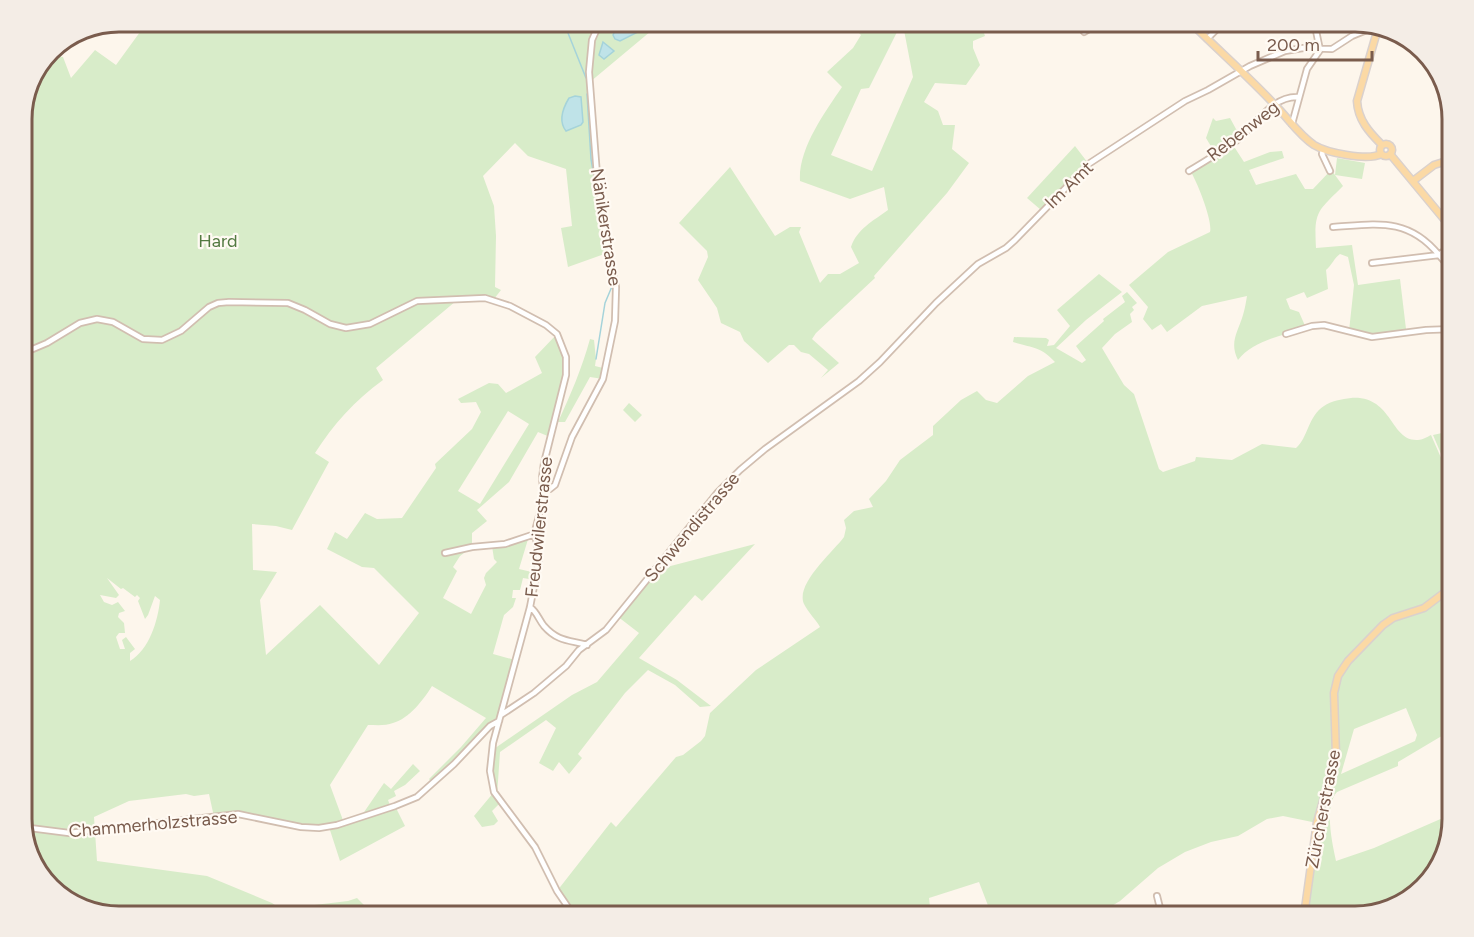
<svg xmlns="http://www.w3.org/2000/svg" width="1474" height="937" viewBox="0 0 1474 937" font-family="Figtree,sans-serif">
<rect width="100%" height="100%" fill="#fdf6ec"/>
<path fill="#d8ecc9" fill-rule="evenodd" d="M148,21H663L590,82L594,135L610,252L568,267L561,228L572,226L566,169L528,156L515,143L483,176L494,206L496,236L495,287L501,290L494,299L456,301L376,368L383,380C355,400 333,425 315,453L329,462L292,530L276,526L252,524L253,570L277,572L260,600L266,655L320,605L379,665L419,613L374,568L362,567L327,549L335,532L347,539L365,513L377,519L402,518L436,468L435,464L472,429L481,412L476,402L461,403L458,399L489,383L498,384L506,393L542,373L535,357L557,334L567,365L550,437L538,432L509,482L477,510L487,521L472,533V547L460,556L453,567L457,571L443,598L471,614L486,585L484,578L486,573L497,562L494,559L492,546L529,536L519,569L536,573L535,580L523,578L520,590H513L512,598H516L513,607L504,615L493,654L515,660L500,714L433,784L429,779L461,747L486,718L432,686C424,699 409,719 393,723C386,726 376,725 368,725L330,785L344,823L360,818L384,783L391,789L413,764L420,771L405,785L394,791L396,796L388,800L391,808L395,806L405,826L340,861L329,827L310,828L245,815L214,817L209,794L194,796L186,794L129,801L94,817L97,861L207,876L272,903L281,909L348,901L357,898L371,912L370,916H119L65,900L34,867L21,824V113L48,54L63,57L71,78L95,50L116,65ZM508,411L529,424L480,504L458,491ZM107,578L121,589L123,588L135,597L137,595L140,598L138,601L145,619L148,615L155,596L160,600C158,621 149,650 130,661V653L135,649L126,637L122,640L125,649H120L116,637L119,633H125L124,623L118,617L119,613L125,611L118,602L112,605L104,602L100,595L116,598L119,595Z
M847,21H1006L982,27L985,36L973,41V48L980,65L966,85L935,83L924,102L938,111L943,125H955L952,149L969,163L947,193L874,276L875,278L816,333L812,339L839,363L821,378L828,370L809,354L801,352L794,345H789L768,363L744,341L740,332L721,323L717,308L698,280L708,257L707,251L679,223L730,167L775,236L790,227H801L799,232L820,283L828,274H840L859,263L851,247C857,229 873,221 888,210L884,187L850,199L800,181C798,149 825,112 842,87L827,72L853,48L861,35ZM903,25L913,77L872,171L831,155L861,89L869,88L899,28Z
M1213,118L1216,121L1230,118L1236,129L1243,131L1233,145L1244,162L1270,152L1282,151L1284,158L1249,170L1256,185L1296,174L1305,189H1313L1331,170L1335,175L1337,158L1365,163L1362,179L1335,175L1343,186C1317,212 1314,211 1316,248L1352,245L1358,285L1400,279L1406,329C1386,335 1370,335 1349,331L1354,285L1348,257L1340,254C1334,258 1332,265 1326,270L1328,289L1307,298L1304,292L1286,299L1290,309L1299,312L1306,328C1283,335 1253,341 1238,360C1229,342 1238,332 1243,315C1245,308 1246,302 1247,296L1202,306L1167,332L1161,324L1152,330L1143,319L1148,307L1129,285L1168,252L1210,232C1213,221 1197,182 1191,172L1215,153L1206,138Z
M1075,146L1088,163L1041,210L1027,198Z
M1099,274L1122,292L1086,320L1056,348L1082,363L1086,360L1076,346L1104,321L1103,319L1125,302L1122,296L1127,292L1137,303L1132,307L1134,310L1130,314L1132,322L1115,334L1102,348L1124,385L1134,394L1159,469L1163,472L1195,461L1196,457L1232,460L1262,444L1296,448C1308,438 1308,416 1324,406C1331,401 1342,399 1351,398C1393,395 1390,442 1418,440C1422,440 1427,437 1431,435L1453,485V732L1440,737L1398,762V766L1337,792C1324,806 1332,843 1336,861L1374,848L1452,814L1453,818L1437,872L1404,903L1355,916H1304L1317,823L1283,816L1267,819L1238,836L1211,842L1185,852L1158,868L1120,901L1105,910L1092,913V916H992L979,882L929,898L931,916H572L557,891L611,822L616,827L676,757L683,755L701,741L705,736L710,713L756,670L820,627C816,620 808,612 804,604C795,584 833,552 844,537L846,528L844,520L854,511L873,507L869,499L886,481L900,460L933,435V426L961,400L977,391L986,400L997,403L1028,376L1055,362C1041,346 1032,348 1013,342L1014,337L1046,338L1049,340L1047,346L1054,345L1070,326L1057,310ZM1406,708L1417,735L1415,741L1341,774L1354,729Z
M590,339L594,340L596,359L595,366L607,369L603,379L590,377L565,422H558C571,394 582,368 590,339Z
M629,403L642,415L635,422L623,410Z
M1442,433L1453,461V482L1433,435Z
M755,544L702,601L695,595L639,658L677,680L711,706L700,707L675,685L648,670L625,693L578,754L582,758L569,774L559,762L553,771L539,763L556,728L546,720L500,752L497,796L501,802L492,811L498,821L494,825L482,827L474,816L494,792L492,784L491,751L572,695L597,682L639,633L617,616L657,567L663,568Z"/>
<path fill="#bfe3e8" stroke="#a5d3da" stroke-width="1.5" d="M635,21H647V23L638,32L620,41L615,39L613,35L617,27Z
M603,42L614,51L604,59L599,55Z
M575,96L581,97L583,122L581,125L566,131C558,121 563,108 569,98Z"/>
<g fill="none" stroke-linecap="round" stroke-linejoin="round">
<path stroke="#a5d3da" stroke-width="1.5" d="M559,21L561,25L566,28L586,78
M587,94L591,159L595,183
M605,198L611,239
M596,359L605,303L613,284"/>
<defs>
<path id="minor" d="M1076,21L1084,32L1102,21
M1151,21V23
M1314,21L1320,50
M1207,39L1225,21
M1292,124L1307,69L1320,50
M1323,150L1322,154L1330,171
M1189,171C1205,161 1221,152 1236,141C1255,127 1271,95 1299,97
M1333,227C1377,224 1408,217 1439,255L1453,244
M1372,263L1439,255L1453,271
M1447,298L1453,297
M1286,334L1312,326L1324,325L1372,337L1426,330L1453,329
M21,354L47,343L80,323L97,319L113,322L143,339L162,340L181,331L209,307L218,303L229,302L288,303L305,310L330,324L346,328L370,324L417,301L485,298L510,306L546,325L557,334L566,357V375L544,463L542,478L544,497L535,531L539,560L530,607L493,743L490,771L494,792L535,847L557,891L574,916
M545,489H550L555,485L572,437L603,379L615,321L616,287L606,237L597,175L589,72L592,40L596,31L604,21
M445,553L472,547L505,544L535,534
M530,607C537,612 539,620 544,626C558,642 570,640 587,645
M501,715L534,693L566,666L579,650L606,630L718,492L740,470L765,449L859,381L880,362L936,303L978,264L1006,248L1015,240L1090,163L1185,101L1208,90L1250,66L1285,51L1303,48L1332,49L1352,36L1374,27
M22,827L69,833L238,814L301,827L319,828L337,825L395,806L417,797L454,764L490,726L499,721
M1157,896L1162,916"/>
<path id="major" d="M1189,21C1217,49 1248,76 1275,105C1288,118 1299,135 1314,145C1327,153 1368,161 1381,154
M1378,28L1357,101C1358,120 1369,132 1382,145
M1380 150a6 6 0 1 1 12 0a6 6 0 1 1-12 0Z
M1390,154L1453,230
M1413,181L1434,165L1453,159
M1304,916L1317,822L1336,756L1334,693L1338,676L1348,661L1383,625L1393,618L1424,608L1453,586"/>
</defs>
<use href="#minor" stroke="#d1beb0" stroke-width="8"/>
<use href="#major" stroke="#dad1cd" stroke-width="9"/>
<use href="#minor" stroke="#fff" stroke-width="4.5"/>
<use href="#major" stroke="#fbd9a5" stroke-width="6"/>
</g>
<g text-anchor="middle" stroke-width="4.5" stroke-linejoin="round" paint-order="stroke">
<g font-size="18" fill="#7a5c4d" stroke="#fffaf3">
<text transform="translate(1243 131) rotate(-38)" y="6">Rebenweg</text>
<text transform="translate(1069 185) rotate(-44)" y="6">Im Amt</text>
<text transform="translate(606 227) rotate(81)" y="6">Nänikerstrasse</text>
<text transform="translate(539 527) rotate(-84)" y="6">Freudwilerstrasse</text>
<text transform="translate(692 527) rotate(-50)" y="6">Schwendistrasse</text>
<text transform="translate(1323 809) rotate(-79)" y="6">Zürcherstrasse</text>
<text transform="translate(153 824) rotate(-5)" y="6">Chammerholzstrasse</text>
</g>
<g font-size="18" fill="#537a41" stroke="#fffaf3">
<text x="218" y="247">Hard</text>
</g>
</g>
<path d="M0 0H1474V937H0ZM119 32H1355A87 87 0 0 1 1442 119V819A87 87 0 0 1 1355 906H119A87 87 0 0 1 32 819V119A87 87 0 0 1 119 32Z" fill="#f4ede6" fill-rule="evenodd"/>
<path fill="none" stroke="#7a5c4d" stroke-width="3" d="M119 32H1355A87 87 0 0 1 1442 119V819A87 87 0 0 1 1355 906H119A87 87 0 0 1 32 819V119A87 87 0 0 1 119 32Z"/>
<path d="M1258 51v9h114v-9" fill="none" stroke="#7a5c4d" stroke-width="3"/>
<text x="1267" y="51" font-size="18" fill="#7a5c4d" stroke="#fffaf3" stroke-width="4.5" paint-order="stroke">200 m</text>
</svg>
